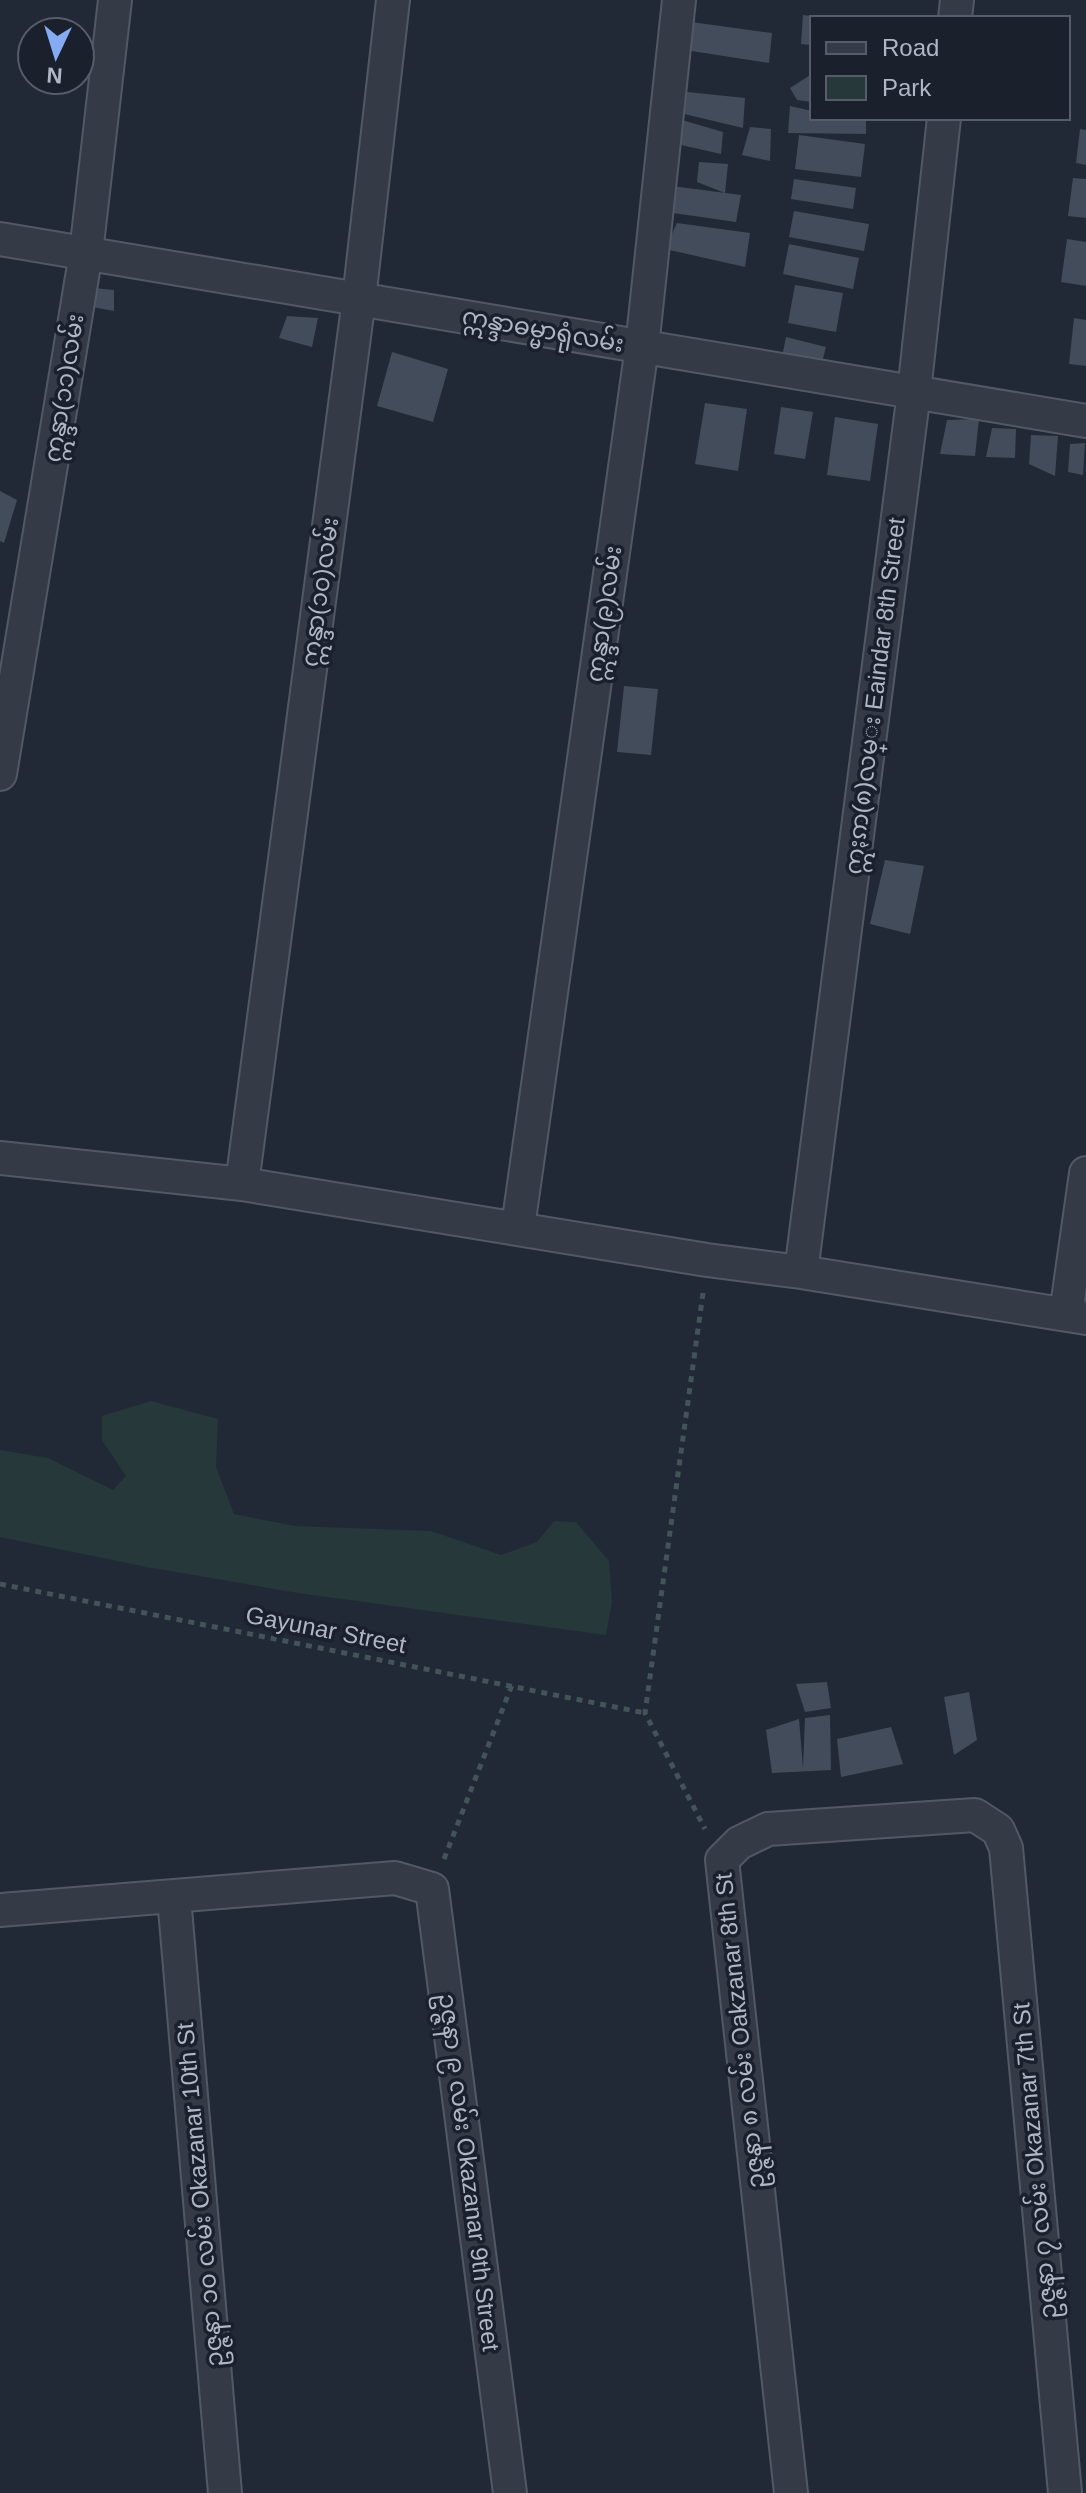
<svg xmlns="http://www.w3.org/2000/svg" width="1086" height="2493" viewBox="0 0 1086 2493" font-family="Arial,'Noto Sans Myanmar',sans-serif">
<rect width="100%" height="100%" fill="#212936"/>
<path fill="#26383a" d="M151,1401L218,1419L216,1467L234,1514L295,1526L431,1531L501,1555L537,1542L554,1521L576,1522L609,1561L612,1602L606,1635L298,1593L147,1567L0,1537V1450L48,1458L113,1490L126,1476L102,1440V1416Z"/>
<path fill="#424c5b" d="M803,15L812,16V45L801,44Z
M684,21L772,33L769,63L685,50Z
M812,74V102L797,100L790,88Z
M678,91L745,98L743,128L676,112Z
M790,106L812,111V118H849L866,121V134L788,133Z
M675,118L723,132L721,154L672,143Z
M750,127L771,129L770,161L742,155Z
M1080,129L1086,130V165L1076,163Z
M799,135L865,144L861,177L795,169Z
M699,162L728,164L725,193L697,182Z
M1073,178L1086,179V218L1068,216Z
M794,179L856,188L853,209L791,199Z
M672,186L741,195L736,222L673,213Z
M794,211L869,224L864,251L789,237Z
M677,223L750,233L745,267L665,249Z
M1067,239L1086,242V286L1061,282Z
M789,244L859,258L853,289L783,274Z
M795,285L843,293L836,332L788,323Z
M94,288L114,290V311L92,307Z
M287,316L318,318L312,347L279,338Z
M1074,318L1086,320V366L1069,364Z
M786,337L826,347L821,366L782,357Z
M392,352L448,369L433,422L377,406Z
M705,403L747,409L738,471L695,464Z
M781,407L813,412L805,459L774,454Z
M835,417L878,424L870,481L827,475Z
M979,419L975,456L940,454L947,420Z
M992,428L1016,429L1015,458L986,457Z
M1031,435L1058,436L1055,476L1029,464Z
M1085,443L1083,475L1068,472L1070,444Z
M0,491L17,500L4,543L0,541Z
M624,686L658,689L651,755L617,752Z
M885,860L924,866L910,934L870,924Z
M827,1682L831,1708L805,1712L796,1684Z
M969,1692L977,1740L954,1755L944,1697Z
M830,1715L831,1770L772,1773L766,1730L799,1719L803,1768L805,1718Z
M891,1727L903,1764L841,1777L837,1739Z"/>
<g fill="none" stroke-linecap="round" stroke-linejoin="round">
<defs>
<path id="street" d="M955,18L957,0
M0,239L1086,421
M0,774L86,253L115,0
M0,1158L242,1184L707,1260L801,1272L1086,1318
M242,1184L359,299L393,0
M518,1227L642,347L679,0
M801,1272L914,392L944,118
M1066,1314L1086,1173
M174,1897L225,2493
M0,1910L395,1878L432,1889L510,2493
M791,2493L722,1860L739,1843L768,1829L975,1815L998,1830L1006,1848L1065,2493"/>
</defs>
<use href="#street" stroke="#525965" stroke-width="36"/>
<path stroke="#425457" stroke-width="5" stroke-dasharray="6 6" stroke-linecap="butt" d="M703,1293L645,1713L705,1829
M0,1584L645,1713
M444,1859L512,1685"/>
<use href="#street" stroke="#343b47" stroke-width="32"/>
</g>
<g text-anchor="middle" stroke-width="7" stroke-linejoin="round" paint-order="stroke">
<g font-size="24" fill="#afb6c4" stroke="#1a202c">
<text transform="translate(543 330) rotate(10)" y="8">ဣန္ဒာဓမ္မာရုံလမ်း</text>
<text transform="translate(64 388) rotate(-81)" y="8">ဣန္ဒာ(၁၁)လမ်း</text>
<text transform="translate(320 592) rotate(-82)" y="8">ဣန္ဒာ(၁၀)လမ်း</text>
<text transform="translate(604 614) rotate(-82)" y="8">ဣန္ဒာ(၉)လမ်း</text>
<text transform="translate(875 696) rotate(-83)" y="8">ဣႏၵာ(၈)လမ္း Eaindar 8th Street</text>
<text transform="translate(326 1630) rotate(11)" y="8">Gayunar Street</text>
<text transform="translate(740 2031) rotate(-96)" y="8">ဥဇ္ဇနာ ၈ လမ်း Oakzanar 8th St</text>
<text transform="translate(1035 2161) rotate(-95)" y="8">ဥဇ္ဇနာ ၇ လမ်း Okazanar 7th St</text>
<text transform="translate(469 2172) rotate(83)" y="8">ဥဇ္ဇနာ ၉ လမ်း Okazanar 9th Street</text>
<text transform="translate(200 2195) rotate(-95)" y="8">ဥဇ္ဇနာ ၁၀ လမ်း Okazanar 10th St</text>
</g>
</g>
<rect x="810" y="16" width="260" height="104" fill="#1a202c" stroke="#565c69" stroke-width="2"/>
<rect x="826" y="42" width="40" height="12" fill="#343b47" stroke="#565c69" stroke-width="2"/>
<text x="882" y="56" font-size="24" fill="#afb6c4">Road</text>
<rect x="826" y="76" width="40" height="24" fill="#26383a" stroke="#565c69" stroke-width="2"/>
<text x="882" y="96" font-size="24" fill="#afb6c4">Park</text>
<g transform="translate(56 56) rotate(184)"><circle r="38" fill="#1a202c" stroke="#565c69" stroke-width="2"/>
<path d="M0-6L14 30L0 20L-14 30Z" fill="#84abf3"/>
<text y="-12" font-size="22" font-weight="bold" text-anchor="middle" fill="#afb6c4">N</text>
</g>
</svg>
